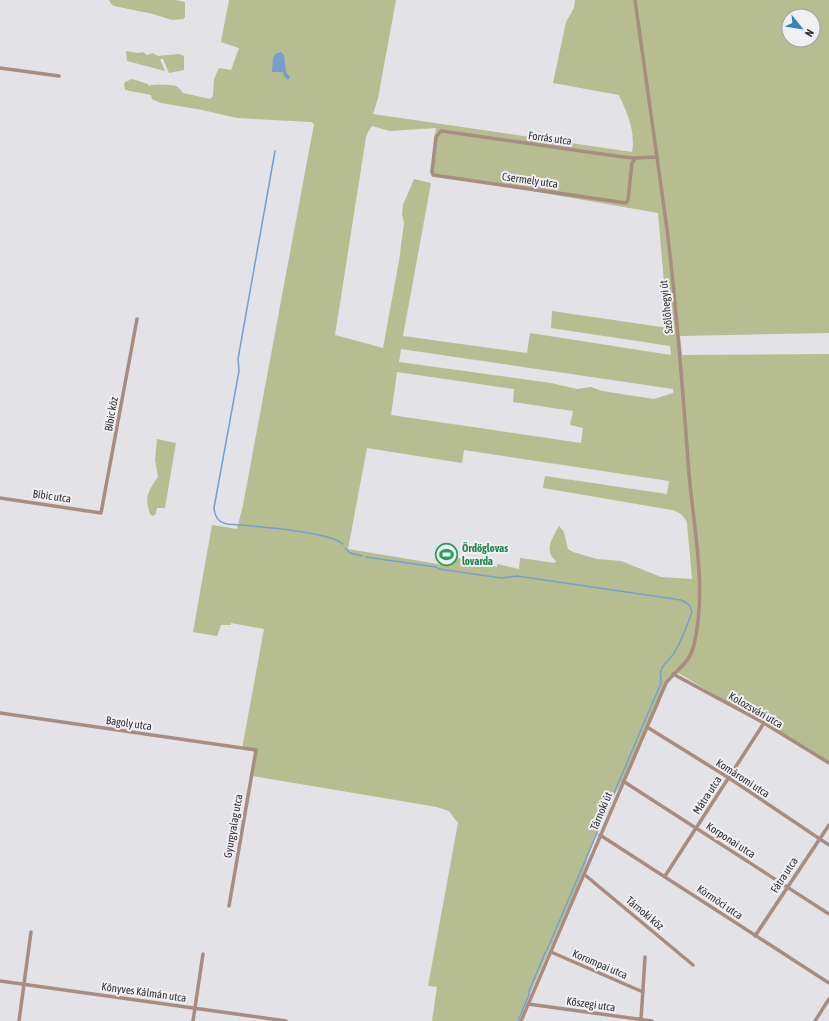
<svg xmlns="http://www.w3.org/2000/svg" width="829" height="1021" viewBox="0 0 829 1021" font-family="'Asap Condensed',sans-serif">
<rect width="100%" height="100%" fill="#e2e2e7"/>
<path fill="#b5bd91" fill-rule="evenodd" d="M109,0H175L185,2V17L183,19L172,20L153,14L114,6L111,4Z
M229,0H396L378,98L373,114L632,152C636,133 627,112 619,95L553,83L566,22L574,8L575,0H829V333L680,336L682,355L829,354V763L675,671L667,680L628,770L601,820L582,875L518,1021H432L437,987L428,986L458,823L449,811L437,807L253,776L255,751L242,749L264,629L231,623V625H221L217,636L193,632L212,525L237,529L243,505L314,124L311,122L237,118L202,110L161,103L152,99L151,95L125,90L124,84L125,82L132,79L148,84L149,86C154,84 171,85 176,86C179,88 181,90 183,93L210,99L213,96L214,79L219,68L231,70L239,48L221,42ZM789,16H813V40H789ZM372,126L390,131L436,128L430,173L658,213L668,328L552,311L551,328L670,346L671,355L530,333L527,353L403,336L431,183L414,179L403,205L402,214L404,223L399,261L383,348L335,335L366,137L369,130ZM401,349L673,389V393L654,399L602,391L591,387L577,389L551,383L399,362ZM397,372L514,389L513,402L573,411L570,425L583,428L581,443L391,415ZM367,448L462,463L464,450L669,481L667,494L545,476L543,488L672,510C679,512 684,515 687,523L692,579L661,577L621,561L597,559L573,552L568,549L564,532L559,526C553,537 543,551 556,561L555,563L520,558L519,569L497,564V567L454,557H448L444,565L348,549Z
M126,51L138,53L143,52L147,55L153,53L158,56L179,54L184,56V70L169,73L163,59H160L165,71L127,61Z
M157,439L176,443L165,508H157L155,515L152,516C149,513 149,511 148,507C145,495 151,487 158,477L155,460Z"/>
<path fill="#759fcf" d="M281,52L284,55L286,72L290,77L288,80L283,75V72H272L273,59L275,54Z"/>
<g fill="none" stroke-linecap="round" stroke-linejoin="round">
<path stroke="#759fcf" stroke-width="1.5" d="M275,151L238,359L239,371L214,508C215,517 218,522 227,524C249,526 329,531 343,544
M345,548L350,553L362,556
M366,557L436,567L439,569L501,578L517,576L681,600C687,603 691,605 692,612C687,626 682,640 674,653C670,660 663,663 661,671C659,676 662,679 661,683L547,950
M518,1021L529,995V991L546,951"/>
<path stroke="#a88c80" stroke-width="3.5" d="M0,68L59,76
M635,158L632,163L628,200L626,203L433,175L432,172L436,137L441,131L623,157L635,158L656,157
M0,498L101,513L137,319
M673,674L764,723L829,763
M0,713L256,750L229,906
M647,727L729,778L829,845
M623,781L829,914
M600,835L829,983
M585,875L693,965
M665,876L764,723
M755,936L829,825
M551,952L643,992
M0,981L286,1021
M528,1004L652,1021
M641,1020L645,957
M19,1021L31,932
M193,1021L203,954
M521,1021L666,683C676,670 690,663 694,645C707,589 694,530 689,474C683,392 677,310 667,229C657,153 645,76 635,0
M815,1021L829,999"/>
</g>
<defs>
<symbol id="stadium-ring" viewBox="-11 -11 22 22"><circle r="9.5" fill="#efeff4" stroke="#2e9e5b" stroke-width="1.5"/><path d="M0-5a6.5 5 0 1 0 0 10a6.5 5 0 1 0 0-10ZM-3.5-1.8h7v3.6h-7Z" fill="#2e9e5b"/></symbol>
</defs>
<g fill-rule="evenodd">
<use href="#stadium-ring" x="434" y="542" width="25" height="25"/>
</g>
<g text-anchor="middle" stroke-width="4" stroke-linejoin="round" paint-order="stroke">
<g font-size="11" fill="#323234" stroke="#efeff4">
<text transform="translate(550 138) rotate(8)" y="4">Forrás utca</text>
<text transform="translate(530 180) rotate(8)" y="4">Csermely utca</text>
<text transform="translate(666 307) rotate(-96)" y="4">Szőlőhegyi út</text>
<text transform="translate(111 414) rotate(-80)" y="4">Bíbic köz</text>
<text transform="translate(52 496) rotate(8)" y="4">Bíbic utca</text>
<text transform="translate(756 710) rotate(30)" y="4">Kolozsvári utca</text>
<text transform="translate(129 723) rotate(8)" y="4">Bagoly utca</text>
<text transform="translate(743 778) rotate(33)" y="4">Komáromi utca</text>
<text transform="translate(707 795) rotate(-57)" y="4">Mátra utca</text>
<text transform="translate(601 811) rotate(-67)" y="4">Tárnoki út</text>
<text transform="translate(233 826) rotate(-80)" y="4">Gyurgyalag utca</text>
<text transform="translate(731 840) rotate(33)" y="4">Korponai utca</text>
<text transform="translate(784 875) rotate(-57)" y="4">Fátra utca</text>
<text transform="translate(720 902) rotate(34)" y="4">Körmöci utca</text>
<text transform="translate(645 913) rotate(40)" y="4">Tárnoki köz</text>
<text transform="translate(600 964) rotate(23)" y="4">Korompai utca</text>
<text transform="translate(144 992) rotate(8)" y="4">Könyves Kálmán utca</text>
<text transform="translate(591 1004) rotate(8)" y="4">Kőszegi utca</text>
</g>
<g font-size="11" font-weight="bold" fill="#27864d" stroke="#efeff4" text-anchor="start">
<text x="462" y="552">Ördöglovas<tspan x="462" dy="13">lovarda</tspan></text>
</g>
</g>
<g transform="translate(801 28) rotate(120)"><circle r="19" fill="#efeff4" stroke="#a3a3a7"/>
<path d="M0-3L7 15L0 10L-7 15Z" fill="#3484b6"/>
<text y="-6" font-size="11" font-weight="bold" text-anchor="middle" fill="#323234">N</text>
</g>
</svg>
